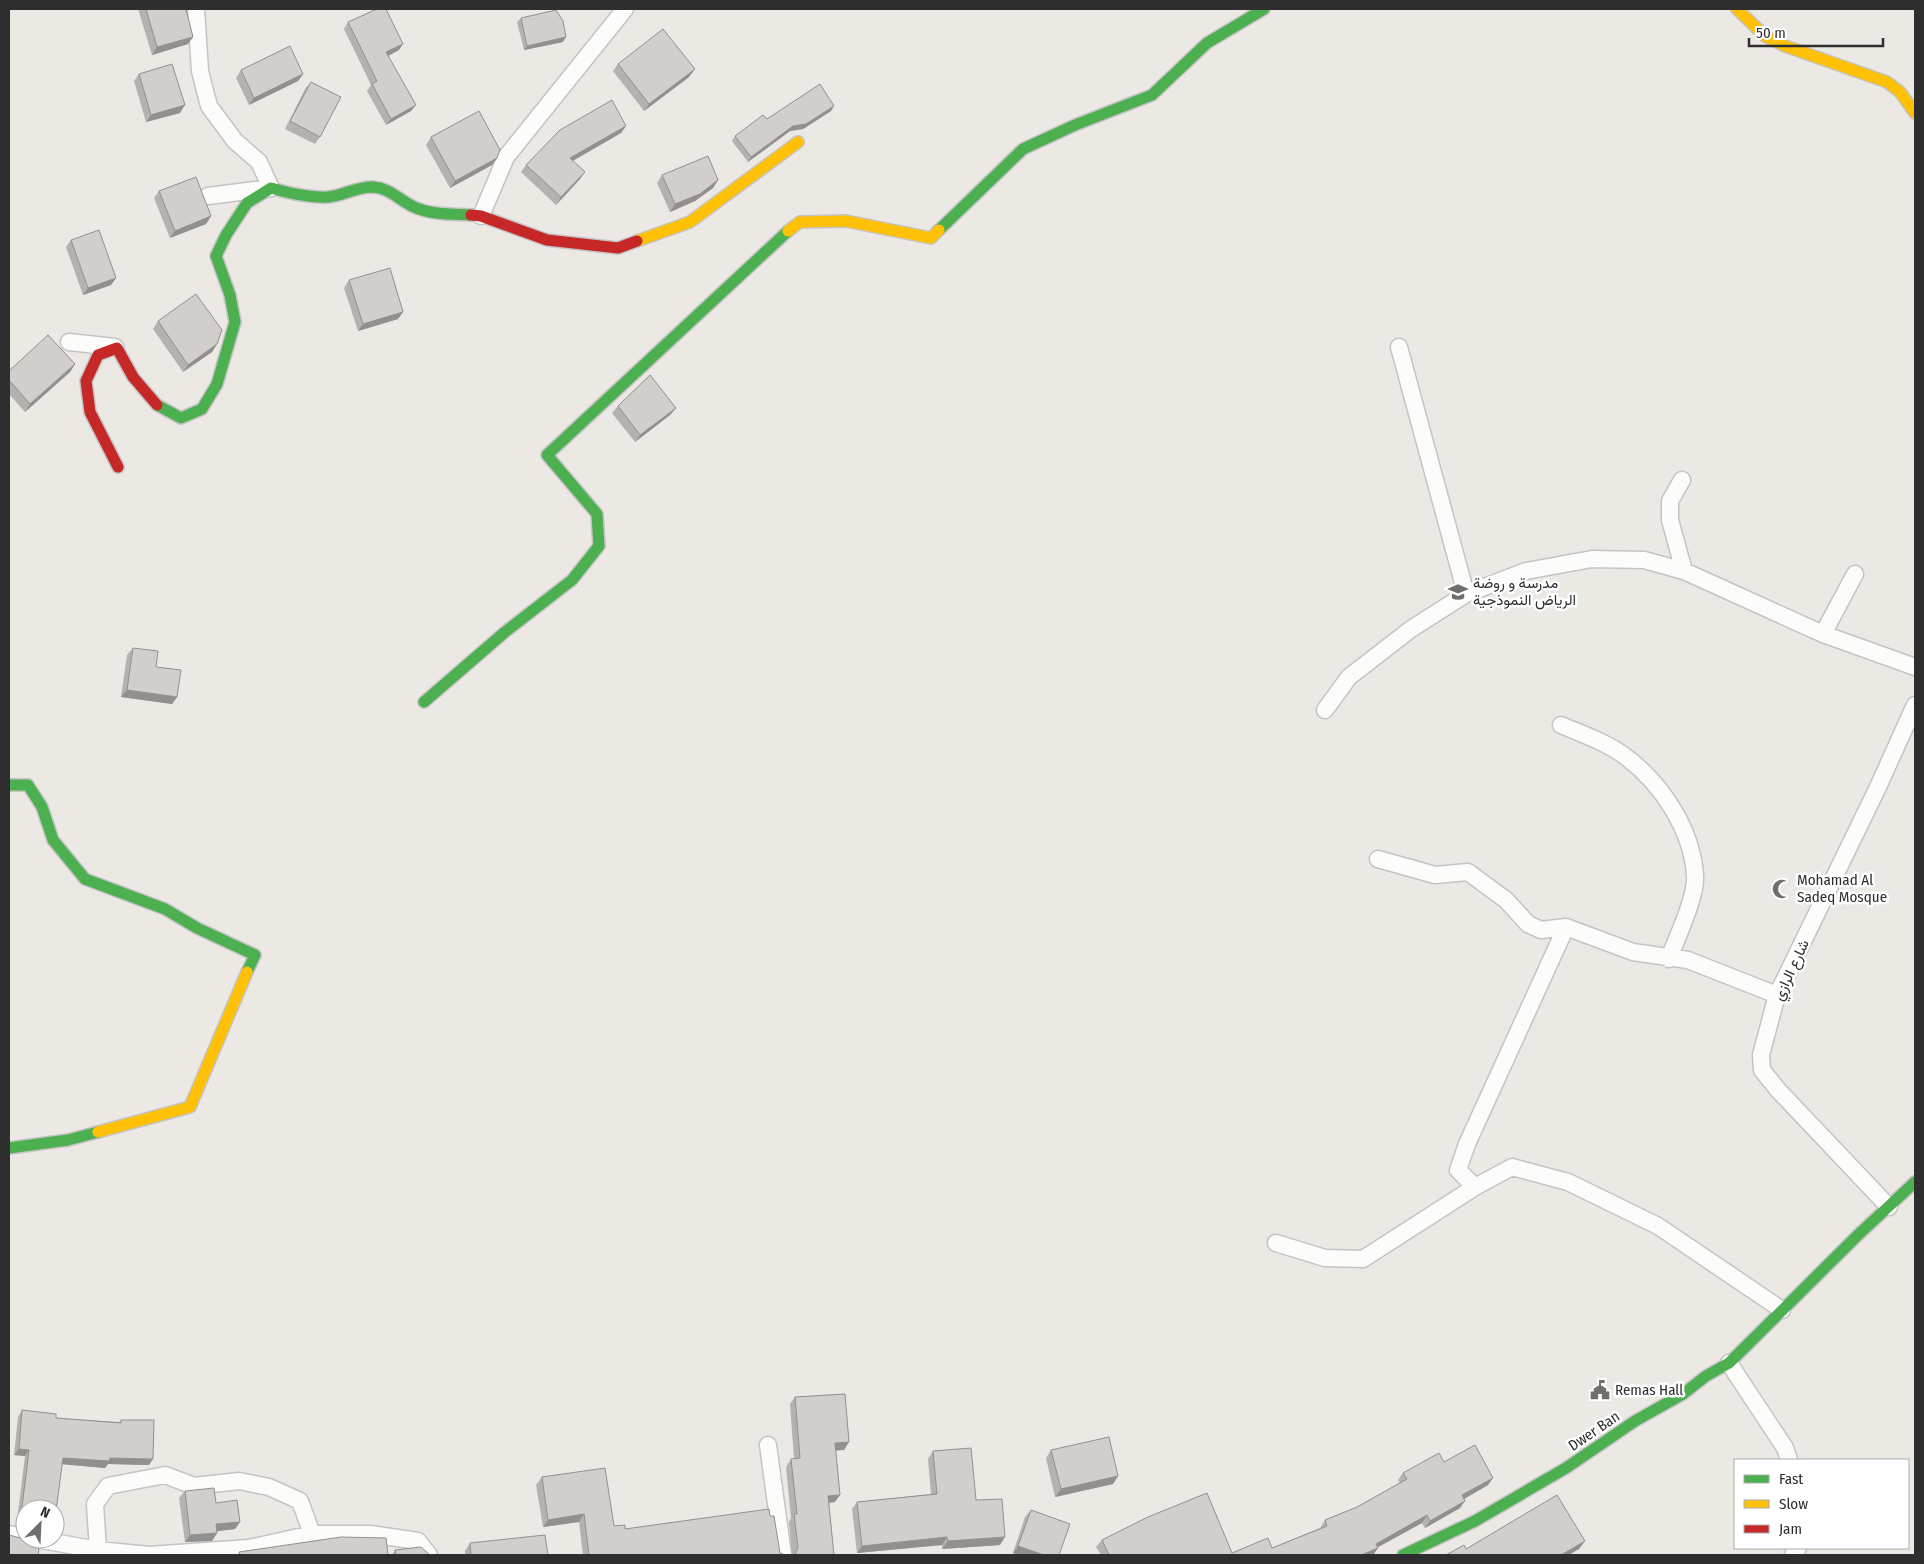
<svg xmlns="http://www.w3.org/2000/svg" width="1924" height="1564" viewBox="0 0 1924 1564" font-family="'Fira Sans Condensed',Vazirmatn,sans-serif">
<rect width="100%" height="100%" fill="#ece8e4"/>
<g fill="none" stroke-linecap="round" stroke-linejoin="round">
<defs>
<path id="street" d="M196,9L200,71L209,106L235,141L259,162L271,188L208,196
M481,216L506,157L625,9
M69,342L115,347
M1399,347L1466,594
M1682,480L1670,501V520L1684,571
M1823,634L1855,574
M1325,710L1349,677L1411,629L1466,594L1526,571L1592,559L1644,560L1684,571L1823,634L1915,667
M1561,725C1582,734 1608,743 1626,757C1662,784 1692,830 1695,875C1697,896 1676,939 1669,959
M1378,859L1435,875L1468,872L1506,900L1528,924L1541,930L1566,927
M1475,1187L1458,1170L1467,1144L1566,927L1633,952L1688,960L1777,995
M1889,1207L1778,1090L1762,1070L1761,1055L1777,995L1878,787L1915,705
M1276,1243L1325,1258L1363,1259L1475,1187L1512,1167L1568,1182L1658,1226L1782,1310
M1729,1363L1785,1448L1789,1460
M768,1445L783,1555
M9,1534L25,1537
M36,1539L98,1550L149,1555L249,1548L312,1534H370L418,1541L429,1555
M98,1550L95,1504L108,1486L165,1475L194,1486L239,1481L269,1487L300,1501L312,1534
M1793,1555L1798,1548"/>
<path id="fast" d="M939,230L1023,149L1075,125L1152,95L1207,43L1264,9
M157,405L181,418L202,409L217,384L235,322L230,295L216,256L226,235L247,203L271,188C288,193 310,198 328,197C342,196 355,187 373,187C390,188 399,200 414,207C431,215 453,214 471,215
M424,702L505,632L572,580L599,546L597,514L547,455L788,231
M9,785H28L42,807L53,840L85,879L165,909L197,928L255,955L247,972
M9,1148L68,1140L98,1132
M1403,1555L1475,1521L1566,1468L1635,1421L1683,1394L1706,1376L1729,1363L1859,1234L1915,1182"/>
<path id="slow" d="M1737,9L1765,36L1785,46L1887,82L1900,92L1915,113
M788,231L800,222L846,221L931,238L939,230
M637,241L690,222L798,142
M98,1132L190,1107L247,972"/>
<path id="jam" d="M471,215L481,216L547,240L618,248L637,241
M118,467L90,412L86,381L98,355L117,348L133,377L157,405"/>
</defs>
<use href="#street" stroke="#c5c4c5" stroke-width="19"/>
<use href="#fast" stroke="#c5c4c5" stroke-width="14"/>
<use href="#slow" stroke="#c5c4c5" stroke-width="14"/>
<use href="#jam" stroke="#c5c4c5" stroke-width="14"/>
<use href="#street" stroke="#fcfcfb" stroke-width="16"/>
<use href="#fast" stroke="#4caf50" stroke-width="11"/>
<use href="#slow" stroke="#ffc107" stroke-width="11"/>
<use href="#jam" stroke="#c62828" stroke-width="11"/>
</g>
<path fill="#b4b1af" d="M138,9H186L193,37L188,44L152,55Z
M521,18L563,42L524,50L517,22Z
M348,22L399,50L388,56L411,111L386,125L367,91L371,85L344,29Z
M618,64L689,77L644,111L613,71Z
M241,70L303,74L298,81L249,105L236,78Z
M139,74L180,113L146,122L134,81Z
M311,82L320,137L315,144L285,129L305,89Z
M834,106L831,111L803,129L790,131L748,162L732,141L735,136L767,119Z
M626,126L621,133L573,161L580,179L556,205L521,172L526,165Z
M431,137L492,165L450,188L426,145Z
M662,175L718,180L713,188L695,201L670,212L657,183Z
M159,191L211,216L206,224L170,238L154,198Z
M71,240L116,278L111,285L83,295L66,247Z
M349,280L398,319L358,331L344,288Z
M158,321L217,344L212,352L183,372L153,329Z
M75,364L70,372L25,412L9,394V371Z
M618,406L676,408L670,415L635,442L612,413Z
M133,648L156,667L177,697L172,704L121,697L127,655Z
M795,1397L844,1450H836L835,1502L829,1503L834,1555H792L789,1522L791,1518L786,1467L791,1459H794L790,1404Z
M22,1410L56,1418L119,1422L121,1420L149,1465L108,1464L105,1468L62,1464L18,1513L25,1456L14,1455L18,1417Z
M1051,1450L1118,1476L1113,1484L1055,1497L1046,1458Z
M933,1451L1000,1545L942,1549V1545L857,1553L852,1509L857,1502L931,1494L928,1459Z
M1444,1462L1488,1485L1464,1499L1460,1508L1425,1528L1422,1523L1378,1547V1548L1373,1555H1101L1096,1547L1102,1540L1232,1553L1272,1548L1320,1528L1325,1520L1357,1507L1400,1483L1398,1480L1403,1473Z
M542,1477L614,1526L625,1529L770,1516L780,1553L785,1555H583L579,1522L543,1527L536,1485Z
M185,1491L216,1503L240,1522L235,1529L217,1531V1533L212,1541L185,1542L179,1498Z
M1031,1510L1059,1555H1018L1013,1553L1025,1517Z
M470,1543L548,1555H465V1551Z
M395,1550L430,1555H392Z"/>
<path fill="#92908e" d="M193,37L188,44L152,55L157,47Z
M566,37L563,42L524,50L527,46Z
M403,44L399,50L382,59L386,52Z
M695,69L689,77L644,111L649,104Z
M303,74L298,81L249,105L254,98Z
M185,105L180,113L146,122L151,115Z
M416,105L411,111L386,125L391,119Z
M834,106L831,111L803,129L790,131L748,162L751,157L793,126Z
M626,126L621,133L565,165L570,158Z
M497,158L492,165L450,188L455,181Z
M585,172L580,179L556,205L561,197Z
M718,180L713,188L695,201L670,212L675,204Z
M211,216L206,224L170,238L175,231Z
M116,278L111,285L83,295L88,288Z
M403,312L398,319L358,331L363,324Z
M217,344L212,352L183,372L188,365Z
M75,364L70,372L25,412L30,404Z
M676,408L670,415L635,442L640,435Z
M127,690L177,697L172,704L121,697Z
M849,1442L844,1450L830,1451L835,1443Z
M19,1449L29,1450L25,1456L14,1455Z
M63,1458H110L153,1459L149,1465L108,1464L105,1468L59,1464Z
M1118,1476L1113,1484L1055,1497L1061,1489Z
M1493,1478L1488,1485L1457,1503L1462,1495Z
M840,1495L835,1502L823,1503L828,1496Z
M1465,1501L1460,1508L1425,1528L1430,1521Z
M22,1507L39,1509H25V1514L18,1513Z
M584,1514L579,1522L543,1527L548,1520Z
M1427,1515L1422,1523L1371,1551L1376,1544Z
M240,1522L235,1529L211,1532L216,1524Z
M217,1533L212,1541L185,1542L190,1535Z
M947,1537L942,1545L857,1553L862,1546Z
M1005,1537L1000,1545L942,1549L948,1541Z
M1585,1541L1579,1549L1569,1555H1561Z
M1018,1546L1044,1555H1018L1013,1553Z
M1378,1548L1373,1555H1361Z"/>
<path fill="#d1cecb" stroke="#92908e" d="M146,9H186L193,37L157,47Z
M377,9H386L403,44L386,52L416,105L391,119L372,84L377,81L348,22Z
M556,10L563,21L566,37L527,46L521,18Z
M663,29L695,69L649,104L618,64Z
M290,46L303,74L254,98L241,70Z
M172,64L185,105L151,115L139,74Z
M311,82L341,97L320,137L290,121Z
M820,84L834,106L806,124L793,126L751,157L735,136L763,115L767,119Z
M612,100L626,126L570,158L585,172L561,197L526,165L560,130Z
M479,111L500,150L497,158L455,181L431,137Z
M708,156L718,180L700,194L675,204L662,175Z
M196,177L211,216L175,231L159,191Z
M99,230L116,278L88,288L71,240Z
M390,268L403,312L363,324L349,280Z
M196,294L222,330L217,344L188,365L158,321Z
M48,335L75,364L30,404L9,380V371Z
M650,375L676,408L640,435L618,406Z
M133,648L158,651L156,667L181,670L177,697L127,690Z
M845,1394L849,1442L835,1443L840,1495L828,1496L834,1555H795L798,1547L794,1514H797L791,1459L800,1458L795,1397Z
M22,1410L56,1414V1418L121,1423V1420H154L153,1459L110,1458L109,1461L63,1458L56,1511H55V1509H39L22,1507L29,1450L19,1449Z
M1109,1437L1118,1476L1061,1489L1051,1450Z
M1475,1445L1493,1478L1462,1495L1465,1501L1430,1521L1427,1515L1376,1544L1378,1548L1361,1555H1109L1102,1540L1148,1517L1207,1493L1232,1553L1268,1538L1272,1548L1327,1526L1325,1520L1357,1507L1407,1479L1403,1473L1439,1453L1444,1462Z
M971,1448L976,1500L1002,1499L1005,1537L948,1541L947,1537L862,1546L857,1502L937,1494L933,1451Z
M605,1468L614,1526L625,1525V1529L769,1509L770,1516H774L780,1553L785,1555H589L584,1514L548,1520L542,1477Z
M214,1488L216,1503L237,1500L240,1522L216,1524L217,1533L190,1535L185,1491Z
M1557,1495L1585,1541L1561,1555H1446L1464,1545L1466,1549Z
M1031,1510L1070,1524L1059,1555H1044L1018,1546Z
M9,1535L40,1543L38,1555H9Z
M545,1535L548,1555H471L470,1543Z
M341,1537L386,1538L388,1555H240L239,1552Z
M421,1547L430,1555H396L395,1550Z"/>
<defs>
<symbol id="school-bare" viewBox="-9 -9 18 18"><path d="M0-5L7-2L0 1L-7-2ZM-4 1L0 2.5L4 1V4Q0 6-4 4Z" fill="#706f6e" stroke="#fff" stroke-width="2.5" paint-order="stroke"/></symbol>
<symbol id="mosque-bare" viewBox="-9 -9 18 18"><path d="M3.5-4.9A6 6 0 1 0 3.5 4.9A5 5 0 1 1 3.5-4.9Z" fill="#706f6e" stroke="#fff" stroke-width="2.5" paint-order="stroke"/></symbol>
<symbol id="civic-bare" viewBox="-9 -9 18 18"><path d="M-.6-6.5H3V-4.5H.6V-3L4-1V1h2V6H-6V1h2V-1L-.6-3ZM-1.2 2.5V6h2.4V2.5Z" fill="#706f6e" stroke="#fff" stroke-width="2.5" paint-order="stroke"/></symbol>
</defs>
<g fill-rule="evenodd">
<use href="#school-bare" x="1444" y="578" width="28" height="28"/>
<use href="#mosque-bare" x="1768" y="875" width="28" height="28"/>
<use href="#civic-bare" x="1586" y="1376" width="28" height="28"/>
</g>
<g text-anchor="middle" stroke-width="5" stroke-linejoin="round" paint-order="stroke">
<g font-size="15" fill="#2e2e2e" stroke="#fff" text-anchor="start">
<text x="1473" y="588">مدرسة و روضة<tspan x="1473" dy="17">الرياض النموذجية</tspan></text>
<text x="1797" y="885">Mohamad Al<tspan x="1797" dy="17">Sadeq Mosque</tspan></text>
<text x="1615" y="1395">Remas Hall</text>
</g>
<g font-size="15" fill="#2e2e2e" stroke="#fff">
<text transform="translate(1791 970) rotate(-65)" y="5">شارع الرازي</text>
<text transform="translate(1594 1431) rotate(-34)" y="5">Dwer Ban</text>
</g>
</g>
<rect width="1924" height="1564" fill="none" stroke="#2e2e2e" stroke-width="20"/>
<rect x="1734" y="1459" width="175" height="90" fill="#ffffff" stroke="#ababab"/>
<rect x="1744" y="1475" width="25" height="8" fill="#4caf50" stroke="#ababab"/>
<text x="1779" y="1484" font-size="15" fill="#2e2e2e">Fast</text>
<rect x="1744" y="1500" width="25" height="8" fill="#ffc107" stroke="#ababab"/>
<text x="1779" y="1509" font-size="15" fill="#2e2e2e">Slow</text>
<rect x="1744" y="1525" width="25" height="8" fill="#c62828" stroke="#ababab"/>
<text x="1779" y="1534" font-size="15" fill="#2e2e2e">Jam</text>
<g transform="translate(40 1524) rotate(24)"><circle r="24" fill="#ffffff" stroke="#ababab"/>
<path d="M0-4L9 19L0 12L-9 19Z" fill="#706f6e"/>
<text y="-8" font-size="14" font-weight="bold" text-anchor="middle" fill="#2e2e2e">N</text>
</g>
<path d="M1749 38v8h134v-8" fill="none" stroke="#2e2e2e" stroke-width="2.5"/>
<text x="1756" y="38" font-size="15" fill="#2e2e2e" stroke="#ffffff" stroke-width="4" paint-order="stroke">50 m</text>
</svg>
